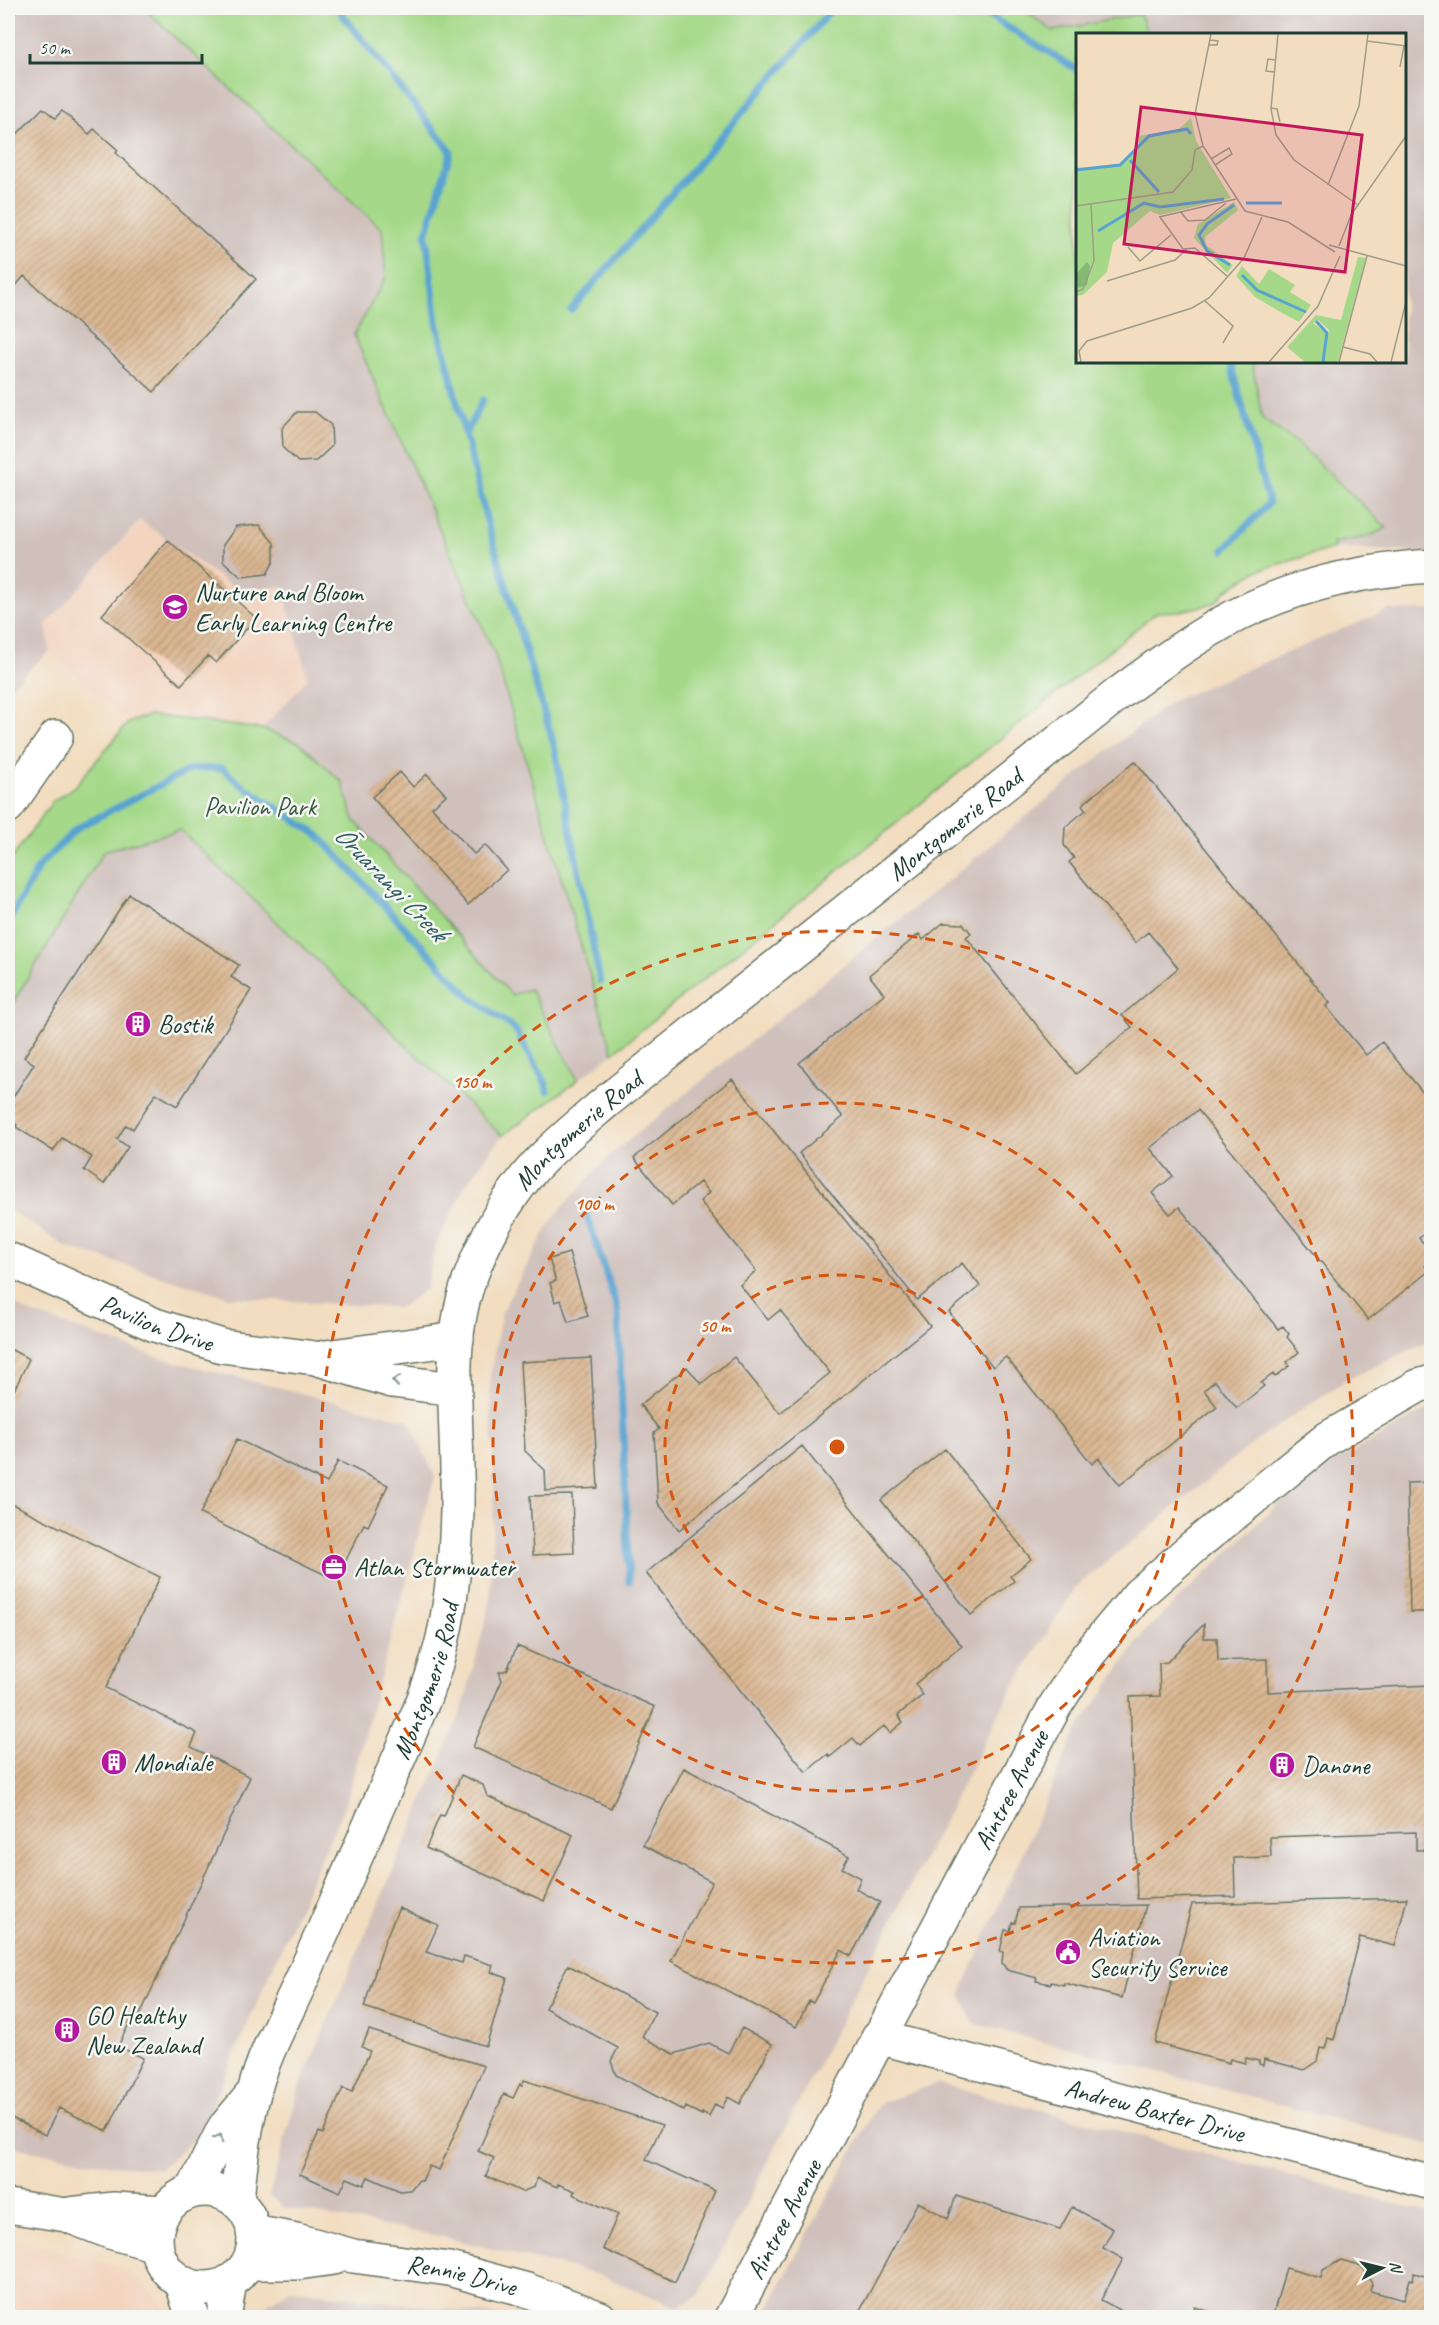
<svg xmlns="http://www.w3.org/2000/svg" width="1439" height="2325" viewBox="0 0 1439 2325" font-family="Caveat,sans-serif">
<defs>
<pattern id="building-hatch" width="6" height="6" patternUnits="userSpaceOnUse" patternTransform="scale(1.5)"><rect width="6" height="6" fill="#dbb792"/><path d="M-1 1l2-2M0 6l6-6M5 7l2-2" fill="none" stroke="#b19678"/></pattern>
</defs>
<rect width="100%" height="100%" fill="#f6f6f2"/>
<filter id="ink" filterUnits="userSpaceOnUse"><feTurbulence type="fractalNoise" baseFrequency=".0167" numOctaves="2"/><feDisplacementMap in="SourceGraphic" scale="12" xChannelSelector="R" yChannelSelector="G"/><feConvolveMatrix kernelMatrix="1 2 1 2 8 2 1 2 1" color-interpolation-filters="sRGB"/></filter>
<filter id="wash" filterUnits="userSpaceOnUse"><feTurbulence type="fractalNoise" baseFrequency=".008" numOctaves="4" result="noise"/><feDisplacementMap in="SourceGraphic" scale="24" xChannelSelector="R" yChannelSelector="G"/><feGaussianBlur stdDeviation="1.35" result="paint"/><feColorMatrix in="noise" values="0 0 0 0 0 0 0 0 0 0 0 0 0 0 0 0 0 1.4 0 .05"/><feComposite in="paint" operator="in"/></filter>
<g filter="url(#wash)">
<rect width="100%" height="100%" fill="#f2ddc0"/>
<path fill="#f3d4bf" d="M141,520L236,588L282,586L308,679L262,729L150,715L128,723L50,651L45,625Z
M8,2238L119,2267L140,2279L169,2312L171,2317H8Z"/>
<path fill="#cfc0bb" d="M8,8H143L382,229L386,277L354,335L495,655L613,1053L578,1080L530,989L512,995L354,819L300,743L262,729L308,679L282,586L236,589L140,520L46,625L50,651L8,689Z
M1021,8H1431V553L1335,548L1269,459L1252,362H1404V34H1148L1140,14L1053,31Z
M1388,610H1431V1340L1346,1380L1257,1440L1076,1587L1009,1694L699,2296L677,2307L599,2275L439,2236L285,2208L269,2196L299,2088L462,1710L490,1604L494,1489L490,1376L502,1311L553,1218L606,1159L1098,758L1172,701Z
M180,830L502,1136L465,1186L436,1244L426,1289L399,1308L229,1297L66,1247L8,1209V1011L104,850Z
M8,1300L26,1311L160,1358L408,1420L435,1476L346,1802L199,2134L161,2169L111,2165L8,2146Z
M1431,1407V2145L973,2023L960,1994L1076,1732L1146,1630L1304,1479Z
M938,2083L1431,2213V2317L762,2318L878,2104Z
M291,2289L505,2317H265L266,2305Z"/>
<path fill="#a5d989" stroke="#628b5e" stroke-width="1.5" d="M143,8H1021L1053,31L1140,14L1148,34H1078V362H1252L1262,418L1298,444L1387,528L1367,537L1332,543L1335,548L1256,571L1227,590L1215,603L1181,611L1157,612L613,1053L495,655L354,335L386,277L382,229Z
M150,715L262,729L300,743L342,782L354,820L512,995L530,989L578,1080L502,1136L180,830L104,851L8,1011V864L52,802L76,785L128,723Z"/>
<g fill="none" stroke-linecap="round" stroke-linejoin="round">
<path stroke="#58a3d0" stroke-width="7" d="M337,8L451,151L426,235L437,322L488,525L554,745L600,981
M976,8L1078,70
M571,310L833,8
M466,433L483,400
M1224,550L1269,503L1230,362
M8,923L39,866L77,828L191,769L222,768L240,784L318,835L469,996L515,1029L546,1084L547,1091
M584,1206L618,1311L629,1581"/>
</g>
<g id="blocks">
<path fill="url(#building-hatch)" d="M43,108L55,118L62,111L89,134L94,129L118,150L116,153L256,279L154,392L24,276L8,295V148L13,138Z
M297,412H315L331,425L332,446L316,461L298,462L283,448L282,428Z
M259,525L274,543V561L267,574L241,577L223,561V545L236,527Z
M168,540L256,618L216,663L208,656L181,685L102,615Z
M1135,761L1330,1003L1326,1006L1366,1055L1382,1042L1432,1104V1228L1419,1238L1432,1253V1260L1425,1266L1429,1271L1368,1320L1198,1110L1150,1148L1173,1176L1152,1193L1170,1214L1179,1207L1278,1329L1283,1326L1289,1334L1287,1337L1299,1352L1287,1362L1289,1366L1275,1377L1273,1374L1261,1383L1264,1386L1237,1408L1215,1381L1204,1390L1217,1407L1120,1485L1099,1458L1092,1464L1006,1357L993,1367L949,1312L980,1286L962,1263L917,1300L799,1153L843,1117L799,1063L884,994L869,975L919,934L923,940L943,923L963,924L971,933L966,937L1076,1074L1132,1027L1122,1015L1178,968L1148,932L1135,943L1069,862L1074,858L1064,845L1065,827L1086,810L1082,805Z
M400,772L413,787L427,774L446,795L432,807L474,854L485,845L507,870L468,905L372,797Z
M129,894L239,965L231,977L251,990L177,1106L156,1093L133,1129L126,1125L117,1139L128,1147L104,1184L84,1170L92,1157L62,1138L53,1151L16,1127L17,1125L8,1118V1105L34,1064L24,1057Z
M732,1079L930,1326L679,1530L658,1503L654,1433L659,1429L640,1405L687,1367L701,1384L734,1357L780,1413L830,1373L780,1310L768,1320L740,1285L756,1271L700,1201L709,1193L700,1182L672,1205L634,1158Z
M569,1253L588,1316L568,1322L561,1300L555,1302L550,1283L556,1281L549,1259Z
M8,1348L29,1359L8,1403Z
M591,1358L598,1488L546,1491L545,1470L525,1451L520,1362Z
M237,1439L327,1483L338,1461L388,1485L368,1526L364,1524L336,1580L200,1514Z
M802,1446L962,1646L915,1684L923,1695L898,1715L903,1722L890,1733L884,1726L860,1746L853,1738L830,1757L828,1754L806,1772L646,1573Z
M945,1449L1031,1559L1010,1576L1014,1581L971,1615L881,1500Z
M1432,1482V1612H1410L1407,1483Z
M572,1495L574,1553L533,1555L530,1496Z
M8,1502L160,1577L106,1688L197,1733L191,1747L250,1777L139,2017L134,2014L118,2046L143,2058L107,2131L59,2108L45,2135L8,2116Z
M1204,1624V1638H1217L1218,1661L1267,1659L1268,1692L1432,1685V1850H1416V1832L1270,1837L1271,1857L1234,1858L1235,1896L1137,1899L1130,1697L1160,1696L1159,1663L1167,1662Z
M517,1646L655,1707L611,1808L473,1747L502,1680L499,1672L507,1670Z
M684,1768L849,1856L842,1868L861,1878L856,1889L880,1902L851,1956L841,1950L813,2003L809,2001L796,2027L671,1961L712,1882L643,1845Z
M461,1775L483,1785L487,1796L573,1835L544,1901L426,1848L440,1815L444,1816Z
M1407,1898L1395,1946L1360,1937L1334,2040L1328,2038L1325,2049L1320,2048L1317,2061L1304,2070L1264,2059L1263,2065L1259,2064V2061L1246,2058L1245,2063L1230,2059L1229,2063L1155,2043L1192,1904Z
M1146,1905L1122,1998L1064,1983V1985L1051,1982L1050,1984L1036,1981L1037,1978L1007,1970L1002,1963L1003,1952L1000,1951L1005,1930L1010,1931L1012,1922L1015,1923L1019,1908Z
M399,1908L438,1925L426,1952L462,1963L464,1956L493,1965L491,1972L507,1978L486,2046L364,2007L385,1940Z
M568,1965L655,2012L642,2037L674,2054L709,2043L728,2053L742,2028L772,2044L740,2104L728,2097L722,2108L715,2104L709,2117L702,2113V2115L686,2107L684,2111L616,2075L611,2061L618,2048L545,2008Z
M369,2030L484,2066L439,2170L429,2166L422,2181L419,2180L410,2190L400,2191L368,2177L364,2185L347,2178L340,2192L300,2174L319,2132L323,2134L343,2088L352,2092L370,2051L362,2047Z
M524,2080L662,2125L646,2160L715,2191L675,2282L603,2249L618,2214L573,2194L575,2191L558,2184L557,2187L537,2178L534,2187L522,2192L486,2176L494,2158L478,2151L504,2094L513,2098L520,2084L522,2085Z
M956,2196L1060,2229L1072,2207L1113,2229L1103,2248L1123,2259L1101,2300L1134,2318H874L860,2310L918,2202L948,2219Z
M1341,2260L1362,2266L1372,2284L1370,2291L1404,2300L1410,2279L1413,2280L1414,2273L1432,2278V2318H1272L1286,2268L1321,2278L1323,2270Z
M1195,2307L1227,2317V2318H1190Z"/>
</g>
</g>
<g filter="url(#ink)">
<use href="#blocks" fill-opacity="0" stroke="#697565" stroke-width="1.5"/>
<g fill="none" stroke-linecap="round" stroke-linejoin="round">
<defs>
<g id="minor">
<path d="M8,806L56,737"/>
<path id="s1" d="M8,1259L155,1325L222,1346L315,1358L392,1381L454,1389"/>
<path d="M325,1357L457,1339"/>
<path id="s2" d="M878,2037L1432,2183"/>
<path d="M193,2190L224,2128L250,2097"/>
<circle cx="205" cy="2239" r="49"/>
<path id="s3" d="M237,2202C240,2164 245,2126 255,2089C265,2051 286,2015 302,1979C332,1911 362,1844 391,1776C413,1726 436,1677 446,1624C456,1572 458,1521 457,1469C456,1404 447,1335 472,1273C488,1231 512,1189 544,1157C564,1137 586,1119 607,1101L1118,694C1156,666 1194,637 1237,615C1296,585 1365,570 1432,566"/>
<path d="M8,2206L66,2215L110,2232L156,2245"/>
<path d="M70,2214L114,2209L163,2212"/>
<path id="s4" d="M253,2232L296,2240L353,2256L449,2269L527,2290L600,2318"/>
<path d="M248,2263H298L334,2258"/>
<path d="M182,2283L193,2318"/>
<path d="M224,2318L230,2281"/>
<path id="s5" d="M731,2318L1055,1706L1088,1655L1138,1595L1193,1547L1328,1438L1418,1386L1432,1382"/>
</g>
</defs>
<use href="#minor" stroke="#697565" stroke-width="36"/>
<use href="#minor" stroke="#fff" stroke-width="33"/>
</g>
<defs><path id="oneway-chevron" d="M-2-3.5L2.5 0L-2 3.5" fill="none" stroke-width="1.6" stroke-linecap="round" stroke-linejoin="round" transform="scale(1.5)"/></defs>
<g stroke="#8f9e9a">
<use href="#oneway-chevron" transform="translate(396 1381) rotate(-170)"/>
<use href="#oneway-chevron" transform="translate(219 2138) rotate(-63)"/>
</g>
</g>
<g fill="none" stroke="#d45610" stroke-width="3" stroke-dasharray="10 8">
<circle cx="837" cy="1447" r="172"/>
<circle cx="837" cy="1447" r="344"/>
<circle cx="837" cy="1447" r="516"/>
</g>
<defs>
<symbol id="school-disc" viewBox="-11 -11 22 22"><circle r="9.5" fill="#b5179e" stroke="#f6f6f2"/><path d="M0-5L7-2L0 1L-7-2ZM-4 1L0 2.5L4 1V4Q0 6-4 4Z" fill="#fff"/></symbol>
<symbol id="building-disc" viewBox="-11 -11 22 22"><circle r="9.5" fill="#b5179e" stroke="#f6f6f2"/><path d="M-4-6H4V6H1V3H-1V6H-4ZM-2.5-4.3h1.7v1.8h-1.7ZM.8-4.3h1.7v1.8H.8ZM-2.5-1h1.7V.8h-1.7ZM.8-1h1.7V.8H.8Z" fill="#fff"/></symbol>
<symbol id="office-disc" viewBox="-11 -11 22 22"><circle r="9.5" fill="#b5179e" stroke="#f6f6f2"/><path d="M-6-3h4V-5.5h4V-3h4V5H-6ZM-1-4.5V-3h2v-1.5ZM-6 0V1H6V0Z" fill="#fff"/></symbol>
<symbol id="civic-disc" viewBox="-11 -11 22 22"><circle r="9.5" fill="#b5179e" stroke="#f6f6f2"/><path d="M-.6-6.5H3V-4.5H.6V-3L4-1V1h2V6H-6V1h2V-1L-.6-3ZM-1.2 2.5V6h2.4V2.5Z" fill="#fff"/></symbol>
</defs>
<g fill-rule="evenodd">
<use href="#school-disc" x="160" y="592" width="30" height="30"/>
<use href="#building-disc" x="123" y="1009" width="30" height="30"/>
<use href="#office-disc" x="319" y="1552" width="30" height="30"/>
<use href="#building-disc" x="99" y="1747" width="30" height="30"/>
<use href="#building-disc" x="1267" y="1750" width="30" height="30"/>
<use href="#civic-disc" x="1053" y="1937" width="30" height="30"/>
<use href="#building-disc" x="52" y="2015" width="30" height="30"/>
</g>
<g text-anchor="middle" stroke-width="5" stroke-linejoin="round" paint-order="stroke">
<g font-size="26" fill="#1f3d34" stroke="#f6f6f2" text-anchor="start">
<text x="195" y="601">Nurture and Bloom<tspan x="195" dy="30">Early Learning Centre</tspan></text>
<text x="158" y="1033">Bostik</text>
<text x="354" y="1576">Atlan Stormwater</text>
<text x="134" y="1771">Mondiale</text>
<text x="1302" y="1774">Danone</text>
<text x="1088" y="1946">Aviation<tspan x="1088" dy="30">Security Service</tspan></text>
<text x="86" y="2024">GO Healthy<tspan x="86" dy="30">New Zealand</tspan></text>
</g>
<g font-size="26" fill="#3a5c45" stroke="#f6f6f2">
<text x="260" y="815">Pavilion Park</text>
</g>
<g font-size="26" fill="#1f3d34" stroke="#f6f6f2">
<text dy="9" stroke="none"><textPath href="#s3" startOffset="1638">Montgomerie Road</textPath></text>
<text dy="9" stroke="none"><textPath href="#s3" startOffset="1152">Montgomerie Road</textPath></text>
<text dy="9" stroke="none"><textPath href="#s1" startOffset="162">Pavilion Drive</textPath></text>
<text dy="9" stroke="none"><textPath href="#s3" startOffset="558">Montgomerie Road</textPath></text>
<text dy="9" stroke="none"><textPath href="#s5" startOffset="598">Aintree Avenue</textPath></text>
<text dy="9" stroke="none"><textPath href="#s2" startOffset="286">Andrew Baxter Drive</textPath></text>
<text dy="9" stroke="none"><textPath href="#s5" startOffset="112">Aintree Avenue</textPath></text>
<text dy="9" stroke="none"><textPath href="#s4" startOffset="213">Rennie Drive</textPath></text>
</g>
<g font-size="27" font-style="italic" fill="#305c63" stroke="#f6f6f2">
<text transform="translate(391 883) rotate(46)" y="9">Ōruarangi Creek</text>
</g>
</g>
<g transform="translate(1076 33)">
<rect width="330" height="330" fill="#f2ddc0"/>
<path d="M115,85L120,108L155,165L84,182L74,178L37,210L31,239L7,262L0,263V135L45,131L63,112V103L103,96ZM158,169L162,177L129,204L130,212L157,232L151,240L118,205L122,191ZM282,224L290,225L262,329H248L253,297L242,287L237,290L250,299V319L245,329H229L211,314L240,282L265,287ZM166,233L183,251L193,236L219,252L214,259L235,272L223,289L201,277L179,264L160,243Z" fill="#a5d989"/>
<path d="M11,229L14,233L11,252L2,255L0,241Z" fill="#84b975"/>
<path fill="none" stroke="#58a3d0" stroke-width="3" d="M54,127L83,159M0,137L44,132L73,103L111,96L115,101M170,170H206M22,198L68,170L84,174L148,166M154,232L131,218L123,202L131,191L158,172M166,242L181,257L230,279M240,288L251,300L247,329"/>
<path fill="none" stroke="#9e9d88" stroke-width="1.5" d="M135,1L119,81L127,113L169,178L212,189L259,219M202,1L195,76L200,102L218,127L282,172M291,8L330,13M133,12H141L142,8L134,7M324,34L328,13M198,39L190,38L192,26L199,27M195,75L201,76L204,89M135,126L153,115L156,121L139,132M252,152L283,73L292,1M0,173L97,159L116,137L119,117L127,113M104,178L112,188L129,187L150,170M83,184L160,166M84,184L107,216L119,215L152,244M253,212L330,233M263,213L275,182L330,103M52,214L64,228L95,202M31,248L99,227L111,216M0,259L7,256L18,228L15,171M129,268L157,293L147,310M267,314L294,321L301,329M5,329L3,318L11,308L116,275L133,265L168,225L186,184M193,329L242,273L264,223M263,329L291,223M315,329L330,269"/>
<path fill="#c2185b" fill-opacity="0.15" stroke="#c2185b" stroke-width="3" d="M65,74L286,102L269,239L48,211Z"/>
<rect width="330" height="330" fill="none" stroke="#1f3d34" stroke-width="3"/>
</g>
<circle cx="837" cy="1447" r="9" fill="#d45610" stroke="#f6f6f2" stroke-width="3"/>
<g font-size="18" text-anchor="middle" font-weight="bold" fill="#d45610" stroke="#f6f6f2" stroke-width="5" stroke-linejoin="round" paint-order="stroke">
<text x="472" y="1088">150 m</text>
<text x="594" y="1210">100 m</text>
<text x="715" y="1332">50 m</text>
</g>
<rect width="1439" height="2325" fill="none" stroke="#f6f6f2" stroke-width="30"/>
<g transform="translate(1382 2268) rotate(83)" stroke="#f6f6f2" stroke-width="4.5" paint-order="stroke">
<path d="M0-4.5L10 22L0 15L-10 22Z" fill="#1f3d34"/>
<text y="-9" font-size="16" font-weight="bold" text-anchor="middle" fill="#1f3d34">N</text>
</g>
<path d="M30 54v9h172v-9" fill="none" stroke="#1f3d34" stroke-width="3"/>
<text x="39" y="54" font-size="18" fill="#1f3d34" stroke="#f6f6f2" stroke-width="4.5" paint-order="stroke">50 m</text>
</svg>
